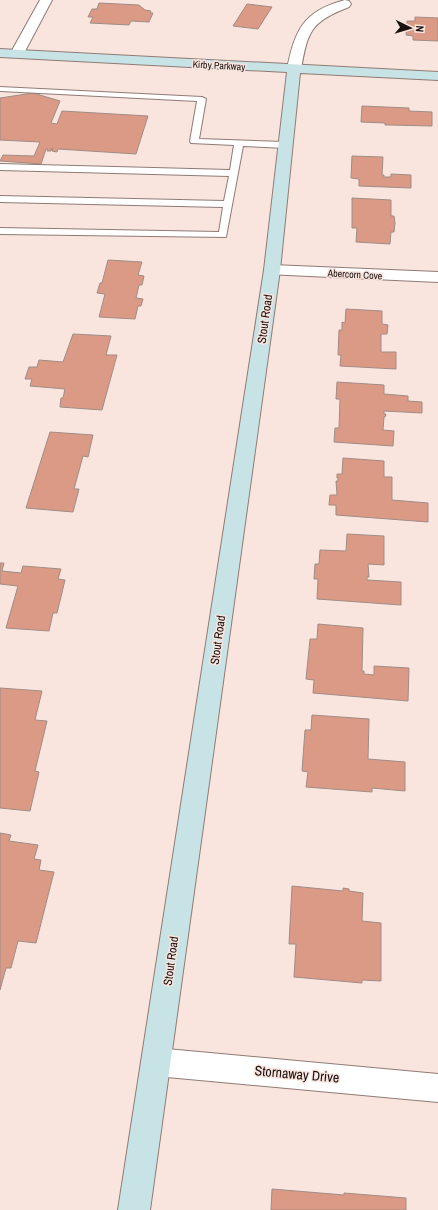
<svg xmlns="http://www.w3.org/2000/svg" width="438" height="1210" viewBox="0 0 438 1210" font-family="'Archivo Narrow',sans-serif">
<rect width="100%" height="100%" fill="#fae5de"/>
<path fill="#db9a85" stroke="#a08c86" d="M99,3L139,5L145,10L151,11L150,13H153L149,22L131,21L129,25L90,23L93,17H88L92,9H97Z
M247,4L272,7L258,29L233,26Z
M415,17L438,18V41L413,40V36L406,35L407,21H415Z
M33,93L60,101L51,123L57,124L62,111L148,116L136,154L58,149L57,152L52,151L53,148H52L51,151H47L48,149H46L41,164L0,161L3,155L34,156L40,142L0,140V98Z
M362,106L409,108V111L432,112V126L391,125H385V123L361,122Z
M352,156L383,157L382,175H384V177H391V174L411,175V188L359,186V179L351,178Z
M352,198L391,200V216H394L395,223L394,232H391L390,244L356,242L357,228H352Z
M108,260L142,262L138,275L144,276L142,285H139L136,298L143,299L141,306H138L135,319L99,317L105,294L97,293L100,283H102Z
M346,309L382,311V324L388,325L387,334H381V352H396V369L340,366L341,355H338L339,330H342V322L345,323Z
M73,334L111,336L106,355H117L102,410L60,407L61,398H63L65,389L30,386L32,379H25L29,367H37L39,360L63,362Z
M337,382L384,385V394L408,396V401L422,402V413L384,411V414H386L385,417H384L383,430L394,431L393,446L334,442L335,428H339L340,399H336Z
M50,432L93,435L88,457L83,456L74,489H79L73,512L26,508Z
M343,458L384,461V477H392V500L428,503V522L336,515V505H329L330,495H337L336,481H338V478H337V474H342Z
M347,534L384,536V565L368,564L369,577H367V580L401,582V605L317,599L318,579H314L315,564H319L320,550L346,551Z
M0,563H4L2,571L21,573L23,566L61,569L58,579L65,580L57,613H53L49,631L6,628L18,586L0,584Z
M318,624L363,628L362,671H364V674L374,675V666L409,668L408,701L313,693L314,680L306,679L310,639H317Z
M0,688L42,691L35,720L47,721L35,771L39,772L30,811L0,808Z
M312,715L369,719L368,759L405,762V791L372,788V792L306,787L308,772L302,771L305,730H311Z
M0,833L11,835L9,841L38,845L34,859L41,860L39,870L54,872L36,943L18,941L11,968H6L0,990Z
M292,886L343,891V888L349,889V891L363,893L362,921L381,923V981L362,980V983L294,977L296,944H289Z
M272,1189L344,1195V1193L406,1198V1210H271Z"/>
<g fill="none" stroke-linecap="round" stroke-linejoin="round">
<defs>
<path id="lane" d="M0,87L202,97L206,99L199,139L285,142L289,145L285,148L243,146L226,237L0,234V228L219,232L223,207L0,202V196L224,201L229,176L0,170V164L230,170L234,145L191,143L190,141L197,101L0,91Z"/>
<path id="street" d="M40,0H52L22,57H12L10,54Z
M345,0L349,1L351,4L349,7C311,22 308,30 301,69L299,72H289L287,69C295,30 303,11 345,0Z
M272,265L438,272V282L266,274L264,270L266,266Z
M156,1048L438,1074V1102L156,1076L146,1072L141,1062L146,1052Z"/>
<path id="secondary" d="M0,49L438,72V80L300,73L280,270L150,1210H118L264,270L287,72L0,57Z"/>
</defs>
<use href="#lane" stroke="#8f7b75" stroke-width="2"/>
<use href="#street" stroke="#8f7b75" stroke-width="2"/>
<use href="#secondary" stroke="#8f7b75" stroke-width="2"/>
<use href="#lane" fill="#fff" fill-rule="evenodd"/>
<use href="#street" fill="#fff" fill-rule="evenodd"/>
<use href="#secondary" fill="#c8e3e6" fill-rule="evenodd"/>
</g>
<g text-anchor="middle" stroke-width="3" stroke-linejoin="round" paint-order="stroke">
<g font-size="10" fill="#18110f" stroke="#fae5de">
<text transform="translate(219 65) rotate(3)" y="4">Kirby Parkway</text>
<text transform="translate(355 274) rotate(3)" y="4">Abercorn Cove</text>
</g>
<g font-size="12" fill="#18110f" stroke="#fae5de">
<text transform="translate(265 319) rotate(-82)" y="4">Stout Road</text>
<text transform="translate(218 640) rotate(-82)" y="4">Stout Road</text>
<text transform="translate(171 961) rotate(-82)" y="4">Stout Road</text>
</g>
<g font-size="14" fill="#18110f" stroke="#fae5de">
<text transform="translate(297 1074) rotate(5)" y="5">Stornaway Drive</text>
</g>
</g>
<g transform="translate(410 28) rotate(95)" stroke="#fae5de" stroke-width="3" paint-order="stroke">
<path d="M0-3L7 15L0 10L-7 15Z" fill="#18110f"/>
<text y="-6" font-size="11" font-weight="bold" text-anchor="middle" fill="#18110f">N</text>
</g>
</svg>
